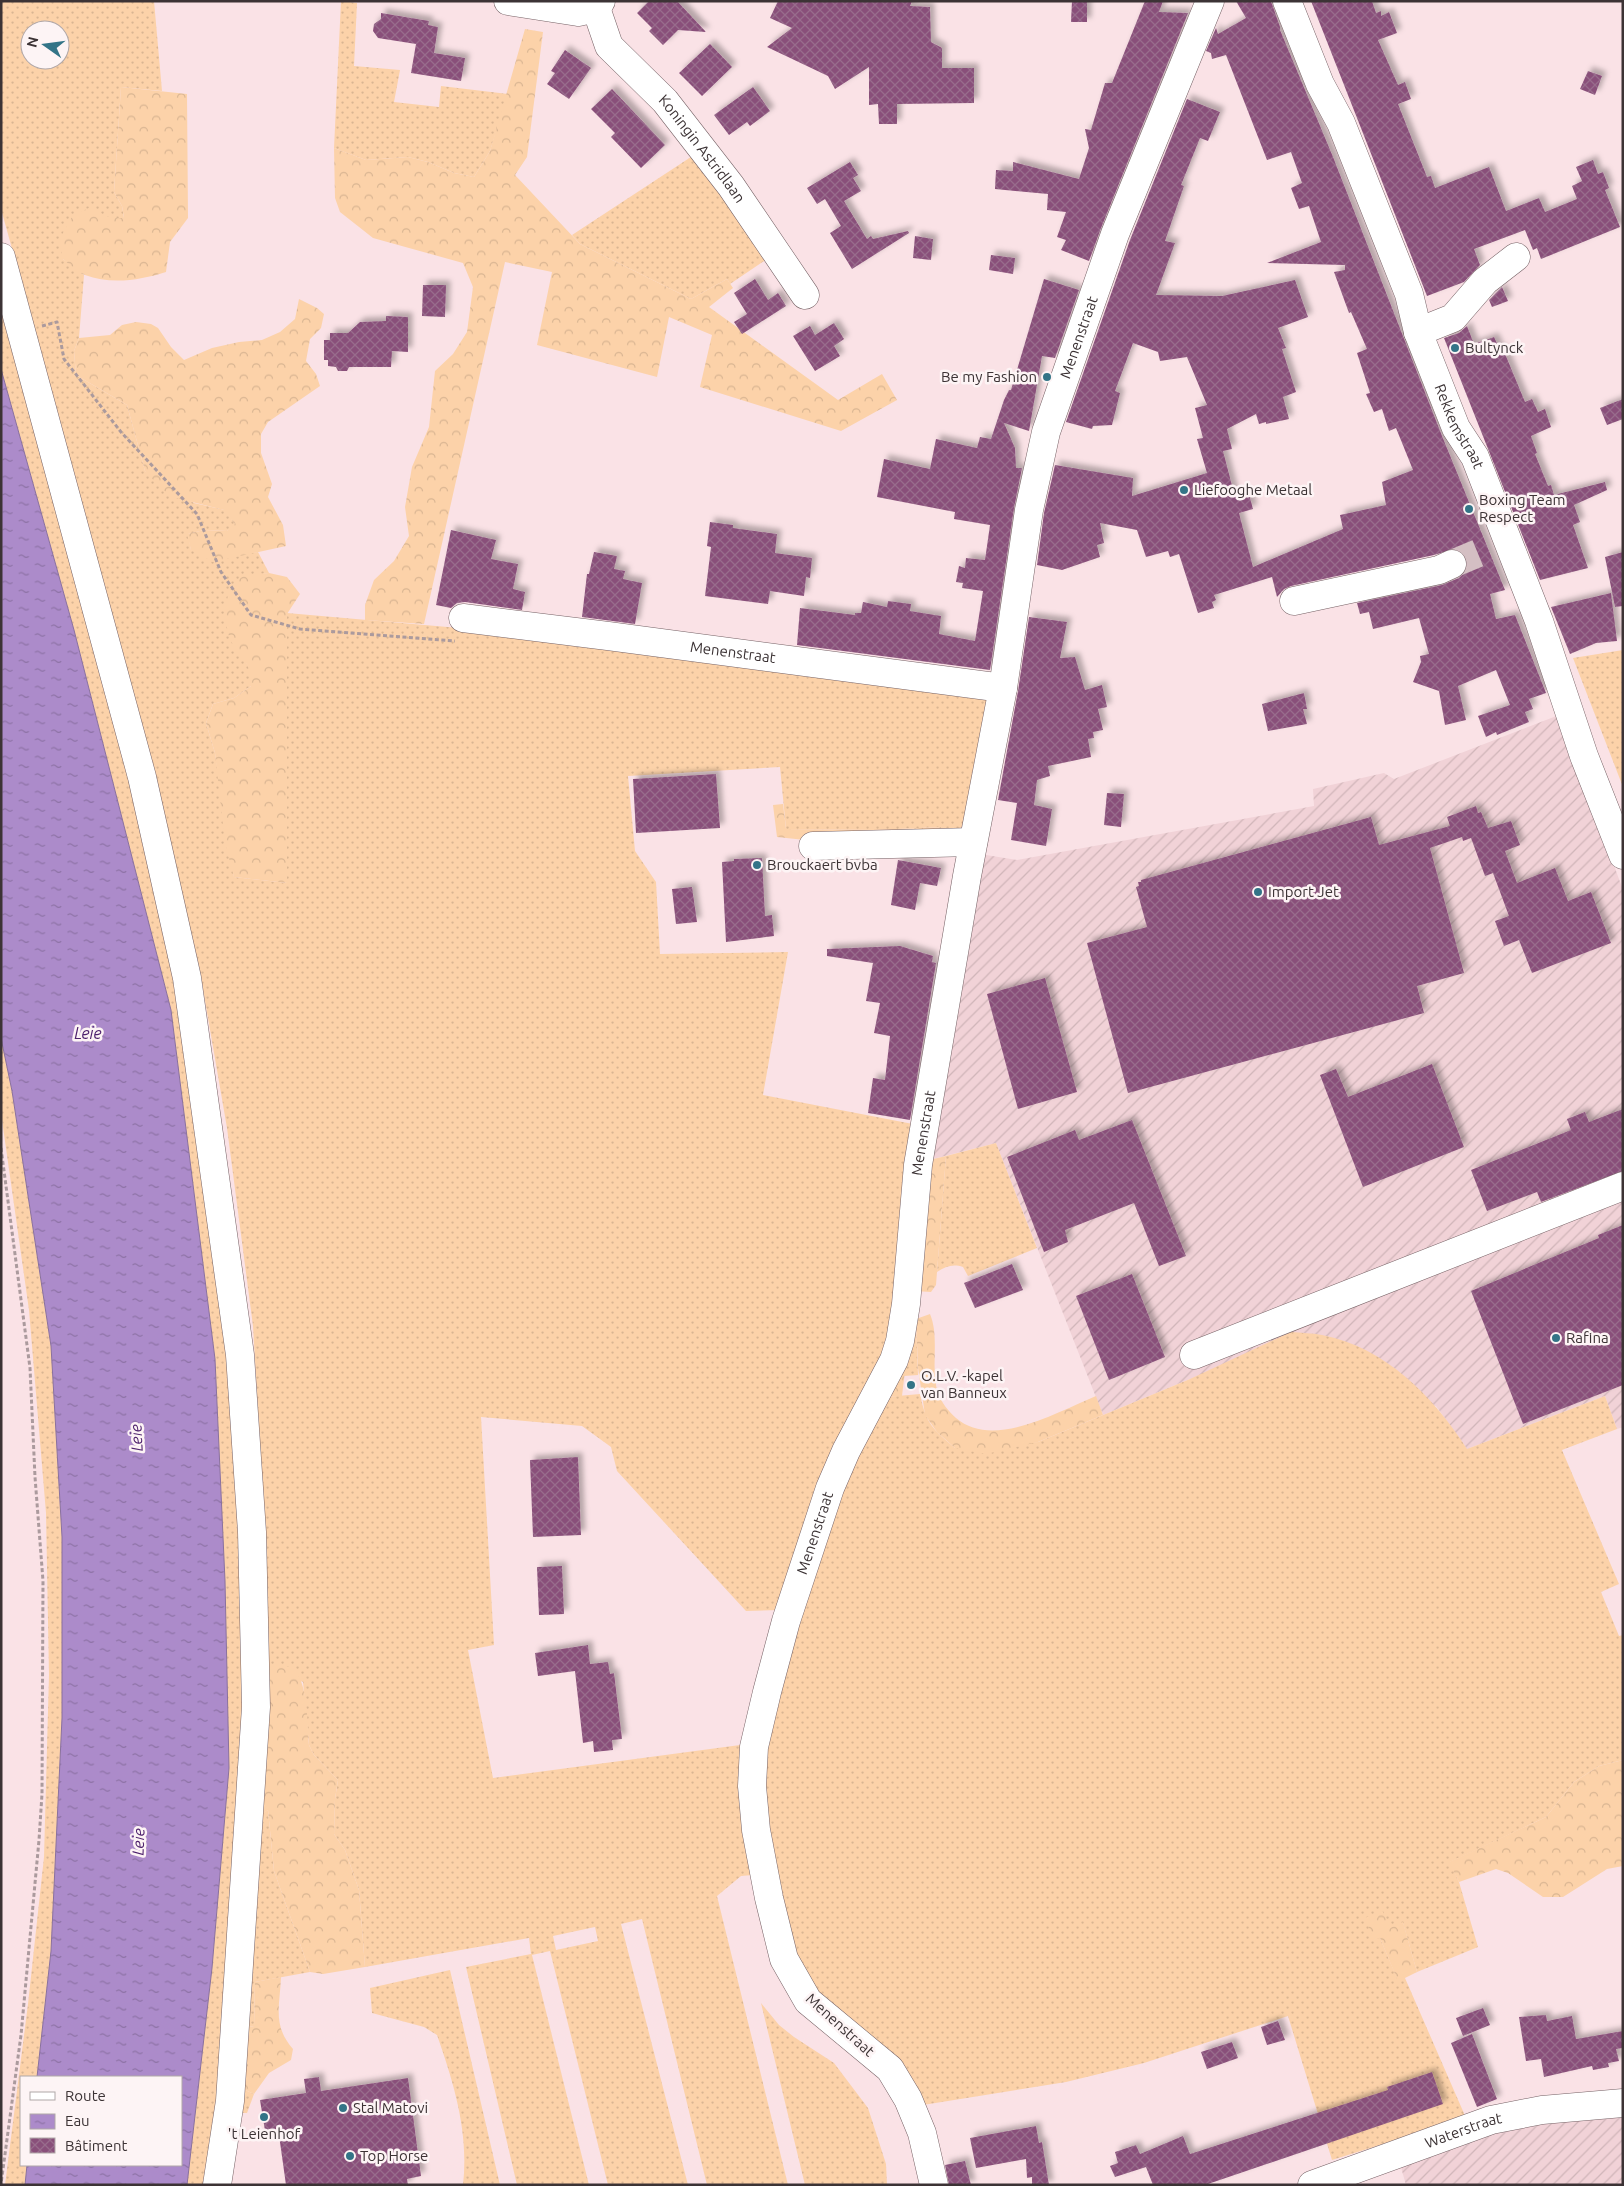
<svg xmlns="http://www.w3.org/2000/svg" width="1624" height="2186" viewBox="0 0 1624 2186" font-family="Ubuntu,sans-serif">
<defs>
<pattern id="industrial-furrows" width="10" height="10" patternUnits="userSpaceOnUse" patternTransform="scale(1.25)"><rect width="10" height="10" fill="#f1d2d7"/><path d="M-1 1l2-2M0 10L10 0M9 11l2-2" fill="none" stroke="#d0b5b9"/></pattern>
<pattern id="grass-dots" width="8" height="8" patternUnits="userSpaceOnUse" patternTransform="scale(1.25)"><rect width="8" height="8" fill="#fcd2a9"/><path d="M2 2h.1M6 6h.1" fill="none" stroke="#d9b592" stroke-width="1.8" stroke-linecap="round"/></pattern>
<pattern id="forest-crowns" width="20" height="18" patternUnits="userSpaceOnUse" patternTransform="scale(1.25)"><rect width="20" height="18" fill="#fcd2a9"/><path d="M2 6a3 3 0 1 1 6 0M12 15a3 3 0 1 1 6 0" fill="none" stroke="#d9b592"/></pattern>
<pattern id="water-ripples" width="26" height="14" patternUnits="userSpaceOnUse" patternTransform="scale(1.25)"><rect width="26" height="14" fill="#ac8bca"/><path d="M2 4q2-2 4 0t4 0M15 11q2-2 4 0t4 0" fill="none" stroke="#8d72a5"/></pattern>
<pattern id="building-cross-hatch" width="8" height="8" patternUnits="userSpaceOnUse" patternTransform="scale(1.25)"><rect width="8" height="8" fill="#894f7a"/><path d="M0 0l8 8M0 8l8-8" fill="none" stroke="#986c8c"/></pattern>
<filter id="shadow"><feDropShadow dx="4.5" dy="-4.5" stdDeviation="2.5" flood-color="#0004"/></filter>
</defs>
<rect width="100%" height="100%" fill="#fae2e6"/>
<path fill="url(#industrial-furrows)" d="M1559,715L1623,890V1427L1617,1429L1605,1396L1467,1449L1436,1406L1190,1379L1103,1415L996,1143L929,1160L980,854L1017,860L1314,806L1313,789L1384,773L1394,779Z
M1623,2112V2185H1406L1400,2164L1493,2133L1538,2123Z"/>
<path fill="url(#grass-dots)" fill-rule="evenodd" d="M1,1H154L162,91L121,87L114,192L122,206L124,218H111L63,259L84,275L79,338L74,351L76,375L127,405L145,471L194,503L225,510L236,525L227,531L204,530L188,534L191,550L244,554L258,552L269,573L243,577L246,662L251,671V686L234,698L213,704L206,723L215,753L234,877L287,883V613L459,628L975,691L991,701L968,823L950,834L943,827L874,830L786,829L780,767L628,776L635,851L656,882L660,954L788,952L763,1095L918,1125L893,1334L779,1610L746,1611L617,1471L611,1447L582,1426L481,1417L494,1645L468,1650L493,1778L740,1745L741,1811L753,1875L741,1876L717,1896L788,2185H707L642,1919L621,1924L688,2185H608L550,1951L532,1955L589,2185H517L466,1967L531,1954L529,1938L365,1967L359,1890L345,1850L334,1834L335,1799L338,1780L314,1755L309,1745L303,1682L260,1664L262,1480L253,1326L227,1128L199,966L166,827L58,414L1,209ZM30,30H60V60H30ZM595,1927L598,1941L556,1950L553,1936Z
M341,1L357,3L354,66L400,70L394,102L439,107L441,86L508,94L490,151L474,177L454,173L428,162L408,157L366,160L334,148Z
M697,153L767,259L730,284L727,279L691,299L580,244L572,235Z
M1,296L125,746L184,1006L234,1411L245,1729L221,2068L207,2185H187L212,1968L229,1768L225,1581L215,1359L171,1010L74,630L1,369Z
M1623,650V787L1573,658Z
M1,1038L12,1091L51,1346L62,1537V1718L51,1951L37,2077H21V2165H27L25,2185H5L28,2004L44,1857L49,1675L46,1513L29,1310L1,1113Z
M996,1143L1037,1248L968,1276L963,1267C953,1264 946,1266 937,1272L946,1156Z
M916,1319L918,1375L904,1376V1371L897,1372Z
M1291,1332C1301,1333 1312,1333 1322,1335C1385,1347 1434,1397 1467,1449L1605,1396L1617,1429L1562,1450L1619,1584L1601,1592L1619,1636L1623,1635V1760L1599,1766L1574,1782L1546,1817L1450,1862L1459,1882L1478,1947L1417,1972L1403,1923L1380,1938L1397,1978H1405L1466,2118L1332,2160L1288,2016L1144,2063L1066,2082L923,2105L808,1986L794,1959L763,1832L767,1722L834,1498L886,1397L920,1394C926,1424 933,1429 955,1448L1038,1442L1190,1379Z
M268,1810L274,1871L310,1972L255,1982L254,2026L244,2028L258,1816Z
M450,1970L500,2185H463C469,2132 454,2084 437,2035L424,2027L372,2013L370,1988Z
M761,2003L779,2025L794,2037L834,2063L868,2108L886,2164L887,2185H805Z
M243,2089L254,2094L247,2113H234Z"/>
<path fill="url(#forest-crowns)" d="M525,29L543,32L527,157L515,175L580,244L691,299L727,279L733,288L709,307L838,400L882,374L897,400L841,431L700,387L712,335L669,317L657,377L537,345L552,272L505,262L424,624L365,620V605L374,580L394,561L409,536L405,507L412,467L429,427L435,371L453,354L467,332L473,287L463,263L373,238L340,212L335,198L334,148L366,160L408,157L428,162L454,173L474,177L490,151Z
M121,87L187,94L188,218L170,242L166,272C141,280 111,285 85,275C77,272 69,264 63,259L59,240L73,215L89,208L111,218H124L122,206L114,192Z
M299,299L317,308L324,314L321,328L310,339L306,361L316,374L320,386L268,422L261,434V453L272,484L268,497L283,525L286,546L213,562L191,550L187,534L204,530L227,531L235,524L224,510L176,498L163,490L145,471L127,405L76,375L74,351L79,338L110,335L122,325L136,322L151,324L158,328L171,347L184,360L212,348L239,342L262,340L280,332L295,319Z
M269,573L287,577L300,594L287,614V883L234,877L225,843L215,753L206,723L213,704L234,698L251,686C251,658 241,662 231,641C223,623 222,588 242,577C249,573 262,574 269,573Z
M783,804L786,829L874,830L943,827L950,829V834L805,840L777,837L773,805Z
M946,1156L936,1285L931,1292L914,1291L929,1160Z
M930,1314C940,1338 930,1368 938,1393C941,1402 949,1412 956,1418C993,1450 1057,1412 1096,1396L1103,1415L1038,1442L986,1454L955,1448L937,1432L925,1415L918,1368L916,1319Z
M905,1371L902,1396L886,1397L897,1372Z
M260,1664C269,1664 283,1663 291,1668C309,1678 307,1726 309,1745L314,1755L338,1780L335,1799L334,1834L345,1850L359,1890L365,1967L323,1974L310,1972L274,1871L268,1810L259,1816Z
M1623,1760V1866L1607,1869L1563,1897H1543L1508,1873L1496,1869L1459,1882L1449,1862L1546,1817L1574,1782L1599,1766Z
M1382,1910L1390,1928L1403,1922L1417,1972L1405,1978L1397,1979L1380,1938L1374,1940L1365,1918Z
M281,1977C280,2006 272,2025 293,2049L291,2060L269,2073L254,2094L243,2089L244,2028L254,2026L255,1982Z"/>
<path fill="url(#water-ripples)" stroke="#8a719d" d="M1,369L74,630L171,1010L215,1359L225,1581L229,1768L212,1968L187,2185H25L27,2165H181V2077H37L51,1951L62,1718V1537L51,1346L12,1091L1,1038Z"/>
<path fill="url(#building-cross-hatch)" filter="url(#shadow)" d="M649,1H677L706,32L678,30L663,45L649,31L652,28L637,13Z
M778,1H912L910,6L930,7L931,42L942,48V68H974V103L897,104V124H879L878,104L869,105V67L835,89L828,76L767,47L792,28L770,18Z
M1072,1H1087V22H1071Z
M1145,1H1163L1159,12L1188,13L1101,228L1089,261L1061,250L1066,240L1057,237L1066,212L1047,210L1048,194L995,189L996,170L1013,171V162L1079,179L1089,148L1085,129L1091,130L1105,83H1112Z
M1236,1H1270L1272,4L1280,27V30L1333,157L1442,436L1505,590L1490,594L1496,619L1515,615L1546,693L1529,699L1533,709L1525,712L1529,722L1497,735L1496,732L1486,737L1478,716L1510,705L1496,670L1458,686L1466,720L1445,725L1439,691L1413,682L1421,662L1420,656L1429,654L1419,618L1373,629L1369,612L1360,614L1357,603L1442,585L1459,578L1464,573L1467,566L1466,558L1461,552L1454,549L1434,555L1291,586L1284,589L1277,597L1272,577L1214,595L1216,600L1212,602L1214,608L1198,613L1179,554L1170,557L1168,551L1146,557L1137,530L1100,523L1104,543L1097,545L1100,557L1062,570L1037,565L1044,513L1055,465L1133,478L1132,496L1207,473L1197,439L1203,438L1195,408L1207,405L1187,357L1160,361L1158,352L1133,343L1115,391L1120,393L1112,425L1093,426L1092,429L1066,422L1130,240L1187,99L1220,112L1208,141L1200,138L1181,185L1184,186L1165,241L1175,243L1156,295L1222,296L1295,280L1308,317L1278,328L1286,348L1282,349L1296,392L1283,397L1289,419L1266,424V422L1259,424L1256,414L1227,429L1232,449L1223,451L1235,497L1249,494L1253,509L1239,513L1253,567L1343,529L1340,515L1386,505L1382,482L1413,470L1396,428L1389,431L1382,409L1374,412L1366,394L1370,393L1357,353L1367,349L1351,312L1349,313L1334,272L1345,270V265L1267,263L1321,242L1309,206L1299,209L1291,188L1302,183L1291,152L1267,160L1226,55L1212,59L1211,53L1206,51L1216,28L1218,34L1246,18Z
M1311,1H1372L1376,13L1381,11V16L1389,12L1397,33L1378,40L1398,85L1405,82L1411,99L1398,104L1427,177L1431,176L1435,188L1489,167L1506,211L1539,198L1545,212L1577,199L1572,186L1582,181L1576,167L1593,160L1598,174L1603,172L1609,188L1605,190L1620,227L1541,259L1537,248L1533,250L1525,230L1474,249L1480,265L1464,282L1427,296Z
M381,13L429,21L428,25L438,27L434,53L465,58L461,81L411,73L416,44L378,38L373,31L374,24L381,19Z
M710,44L732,67L702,96L679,73Z
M565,50L591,68L569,99L547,84L555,73L551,71Z
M1588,71L1602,76L1595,95L1580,89Z
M753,87L770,111L750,126L747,122L729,135L714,115Z
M612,89L665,145L641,168L611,137L615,133L591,109Z
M850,162L858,175L853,178L861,191L844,201L867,239L871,236L873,239L908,231L909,233L852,269L830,233L841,226L825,199L817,204L807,188Z
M915,236L933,239L931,260L913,258Z
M991,255L1015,258L1013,274L989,270Z
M755,279L768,300L778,293L786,306L742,334L734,322L747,314L734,293Z
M1044,279L1079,290L1055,358L1042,356L1029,431L1004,423L1015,448L1016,468H1022L1014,508L990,670L797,645L800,608L855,615V613H861L863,602L887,607L888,601L911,604L910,611L941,616L939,634L975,641L983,591L962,588L963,583L956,582L959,566L965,568L966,558L985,560L990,525L954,519L955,512L877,497L884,459L930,469L936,439L977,448L980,437L991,439L1004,400L1009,390H1011Z
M423,285H446L445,317L422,316Z
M1502,287L1508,301L1492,307L1489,300Z
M386,316L408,317V352L392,351L391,367H349L347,371H338L336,367L328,366V360H324V340H330V333H348L360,322L386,321Z
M834,323L844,339L834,346L840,356L815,371L793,336L810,326L815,335Z
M1467,326L1474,344L1494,337L1500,350L1503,349L1525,402L1532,399L1538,412L1545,409L1551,427L1531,436L1537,453L1535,454L1548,486L1551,485L1554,495L1605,482L1607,490L1574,505L1580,522L1573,525L1588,568L1540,580L1444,338L1459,333Z
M1623,399V419L1607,425L1600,408Z
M710,522L733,525V528L777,534L775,553L812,558L810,578L806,577L804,596L770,591L768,604L705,596L711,547L707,546Z
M451,530L496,540L491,559L518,564L513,589L525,592L522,610L465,602L457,603L451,608L436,605Z
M594,552L617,556L614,569L625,571L623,579L642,583L635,624L582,617L587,574H589Z
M1623,552V606L1615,607L1605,557Z
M1611,593L1617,641L1596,643L1570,654L1551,607Z
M1029,617L1067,622L1060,658L1075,657L1085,690L1102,685L1107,707L1098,709L1103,730L1093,732L1094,738L1088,739L1091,757L1048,766L1050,776L1037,780L1034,805L1052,809L1046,846L1011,840L1017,803L998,800L1018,691Z
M1304,693L1307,709H1303L1307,724L1268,731L1262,704Z
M716,774L720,828L636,833L633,779Z
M1107,793L1124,794L1121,827L1104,825Z
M1476,806L1478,813L1481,812L1488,828L1511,821L1520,845L1505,851L1517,883L1555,868L1568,901L1591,892L1611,943L1532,973L1519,940L1504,946L1495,921L1509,916L1493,873L1485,876L1471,838L1463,841L1462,837L1430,848L1464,973L1417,986L1424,1013L1128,1093L1087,943L1147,927L1136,887L1139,886L1138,882H1141V880L1371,817L1379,845L1450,826L1447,817Z
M762,858L765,916L772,915L774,936L726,942L722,862L734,861V859Z
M898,860L941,868L937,886L920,883L915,910L891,905Z
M692,887L697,922L676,924L672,889Z
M900,946L933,956L932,962L936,963L910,1120L868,1113L873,1078L885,1080L890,1036L874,1033L880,1003L866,1001L873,963L827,956V949Z
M1045,978L1077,1092L1018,1109L987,994Z
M1432,1064L1464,1147L1363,1187L1320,1075L1336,1069L1348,1097Z
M1623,1109V1171L1541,1202L1537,1192L1487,1211L1471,1170L1571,1130L1567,1119L1585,1112L1589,1122Z
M1132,1120L1186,1256L1159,1266L1134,1203L1065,1230L1068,1242L1044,1252L1007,1157L1075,1130L1079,1140Z
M1623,1225V1385L1523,1424L1471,1291L1599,1238L1598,1235Z
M1012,1264L1023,1290L975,1308L964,1283Z
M1132,1274L1165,1357L1109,1380L1076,1296Z
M578,1457L581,1535L533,1537L530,1460Z
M562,1566L564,1614L539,1615L537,1567Z
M588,1645L590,1664L608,1662L610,1674L614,1673L622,1739L612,1740L613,1750L594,1752L593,1741L583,1743L575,1671L538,1676L535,1653Z
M1483,2008L1490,2025L1463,2036L1456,2018Z
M1546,2015L1547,2021L1572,2016L1576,2039L1623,2031V2048L1616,2049L1619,2061L1608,2063L1609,2067L1593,2070L1592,2066L1544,2077L1541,2059L1526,2061L1519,2017Z
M1278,2021L1285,2040L1267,2045L1261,2027Z
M1472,2034L1497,2099L1477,2107L1451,2043Z
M1232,2042L1238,2058L1207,2069L1201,2052Z
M1432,2072L1443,2104L1205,2185H1153L1146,2167L1115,2177L1110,2166L1118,2163L1115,2152L1136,2145L1140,2154L1183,2136L1190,2154L1388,2090L1387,2087Z
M319,2077L321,2091L408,2078L421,2176L407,2179L408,2185H286L279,2135L266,2137L260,2100L306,2093L304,2079Z
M1036,2126L1039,2143L1042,2142L1049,2185H1032V2177L1027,2178L1026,2159L976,2168L970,2138Z
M965,2161L971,2185H949L945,2165Z"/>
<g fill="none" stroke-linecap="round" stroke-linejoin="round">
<path stroke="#d4bfc3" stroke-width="28" stroke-dasharray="28 14" stroke-linecap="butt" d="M1452,564L1488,549"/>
<defs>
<g id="minor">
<path d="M508,1L578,12L596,8L601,1"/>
<path id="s1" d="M1287,1L1320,84L1341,123L1409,294L1418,332L1456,428L1475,457L1539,621L1584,756L1623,855"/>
<path id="s2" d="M596,8L609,46L665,101L731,186L805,295"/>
<path d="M1,257L142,777L187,978L240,1355L252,1532L256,1707L230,2101L217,2185"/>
<path d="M1418,332L1453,318L1485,281L1516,257"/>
<path d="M1294,601L1439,570L1452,564"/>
<path id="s3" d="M463,618L608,636L1003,688"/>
<path d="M813,846L973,842"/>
<path d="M1194,1355L1623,1186"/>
<path id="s4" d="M934,2185L922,2133L908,2099L890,2069L808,2001L784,1959L769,1898L756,1830L752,1786L754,1747L767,1692L786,1621L830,1488L846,1451L894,1360L900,1341L906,1304L918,1165L967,876L1003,688L1029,510L1046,432L1115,234L1210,1"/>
<path id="s5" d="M1312,2185L1491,2120L1542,2110L1623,2103"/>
</g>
</defs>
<use href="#minor" stroke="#756165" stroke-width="29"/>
<path stroke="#ab9a9d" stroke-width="3" stroke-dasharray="4 2.5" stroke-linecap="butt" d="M42,326L57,322L64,359L121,432L197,514L221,572L251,615L300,629L455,641
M1,1148L30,1368L35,1477L43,1581L42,1794L39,1840L21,2035L1,2184"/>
<use href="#minor" stroke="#fff" stroke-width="28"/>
</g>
<g fill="#337487" stroke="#fdf4f5" stroke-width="2">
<circle cx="1455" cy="348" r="5"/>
<circle cx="1047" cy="377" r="5"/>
<circle cx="1184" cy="490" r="5"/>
<circle cx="1469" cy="509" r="5"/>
<circle cx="757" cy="865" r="5"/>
<circle cx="1258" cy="892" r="5"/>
<circle cx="1556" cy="1338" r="5"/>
<circle cx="911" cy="1385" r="5"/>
<circle cx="343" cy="2108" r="5"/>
<circle cx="264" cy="2117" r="5"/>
<circle cx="350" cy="2156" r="5"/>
</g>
<g text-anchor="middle" stroke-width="5" stroke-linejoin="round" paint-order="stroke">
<g font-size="15" fill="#3c3335" stroke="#fdf4f5">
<text dy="5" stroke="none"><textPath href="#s2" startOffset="179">Koningin Astridlaan</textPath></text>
<text dy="5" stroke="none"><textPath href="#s4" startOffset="1950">Menenstraat</textPath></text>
<text dy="5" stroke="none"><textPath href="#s1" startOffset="460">Rekkemstraat</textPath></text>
<text dy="5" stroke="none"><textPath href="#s3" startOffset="272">Menenstraat</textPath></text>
<text dy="5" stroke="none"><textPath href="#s4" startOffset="1138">Menenstraat</textPath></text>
<text dy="5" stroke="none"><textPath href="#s4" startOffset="718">Menenstraat</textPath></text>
<text transform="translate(840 2025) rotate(42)" y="5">Menenstraat</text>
<text dy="5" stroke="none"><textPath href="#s5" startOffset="161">Waterstraat</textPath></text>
</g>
<g font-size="15" fill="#3c3335" stroke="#fdf4f5" text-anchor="start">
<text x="1465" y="353">Bultynck</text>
<text x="1037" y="382" text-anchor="end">Be my Fashion</text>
<text x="1194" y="495">Liefooghe Metaal</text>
<text x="1479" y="505">Boxing Team<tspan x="1479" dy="17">Respect</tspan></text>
<text x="767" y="870">Brouckaert bvba</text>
<text x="1268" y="897">Import Jet</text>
<text x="1566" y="1343">Rafina</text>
<text x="921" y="1381">O.L.V. -kapel<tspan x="921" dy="17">van Banneux</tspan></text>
<text x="353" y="2113">Stal Matovi</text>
<text x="264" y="2139" text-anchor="middle">'t Leienhof</text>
<text x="360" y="2161">Top Horse</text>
</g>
<g font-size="16" font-style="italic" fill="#4d216d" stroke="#fdf4f5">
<text x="88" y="1039">Leie</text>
<text transform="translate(136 1438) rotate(-93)" y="6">Leie</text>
<text transform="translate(138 1842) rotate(-88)" y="6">Leie</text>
</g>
</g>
<rect width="1624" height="2186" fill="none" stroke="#3c3335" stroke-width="5"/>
<rect x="20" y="2076" width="162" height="90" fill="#fdf4f5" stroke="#b0a7a8"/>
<rect x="30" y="2092" width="25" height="8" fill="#ffffff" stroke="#b0a7a8"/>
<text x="65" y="2101" font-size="15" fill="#3c3335">Route</text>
<rect x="30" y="2114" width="25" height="15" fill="url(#water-ripples)" stroke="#b0a7a8"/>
<text x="65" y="2126" font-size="15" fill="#3c3335">Eau</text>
<rect x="30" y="2138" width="25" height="15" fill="url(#building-cross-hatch)" stroke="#b0a7a8"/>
<text x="65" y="2151" font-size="15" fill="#3c3335">Bâtiment</text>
<g transform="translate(45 45) rotate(284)"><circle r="24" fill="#fdf4f5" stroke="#b0a7a8"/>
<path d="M0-4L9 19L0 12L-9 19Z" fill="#337487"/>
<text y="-8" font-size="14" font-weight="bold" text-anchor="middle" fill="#3c3335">N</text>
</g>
</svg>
